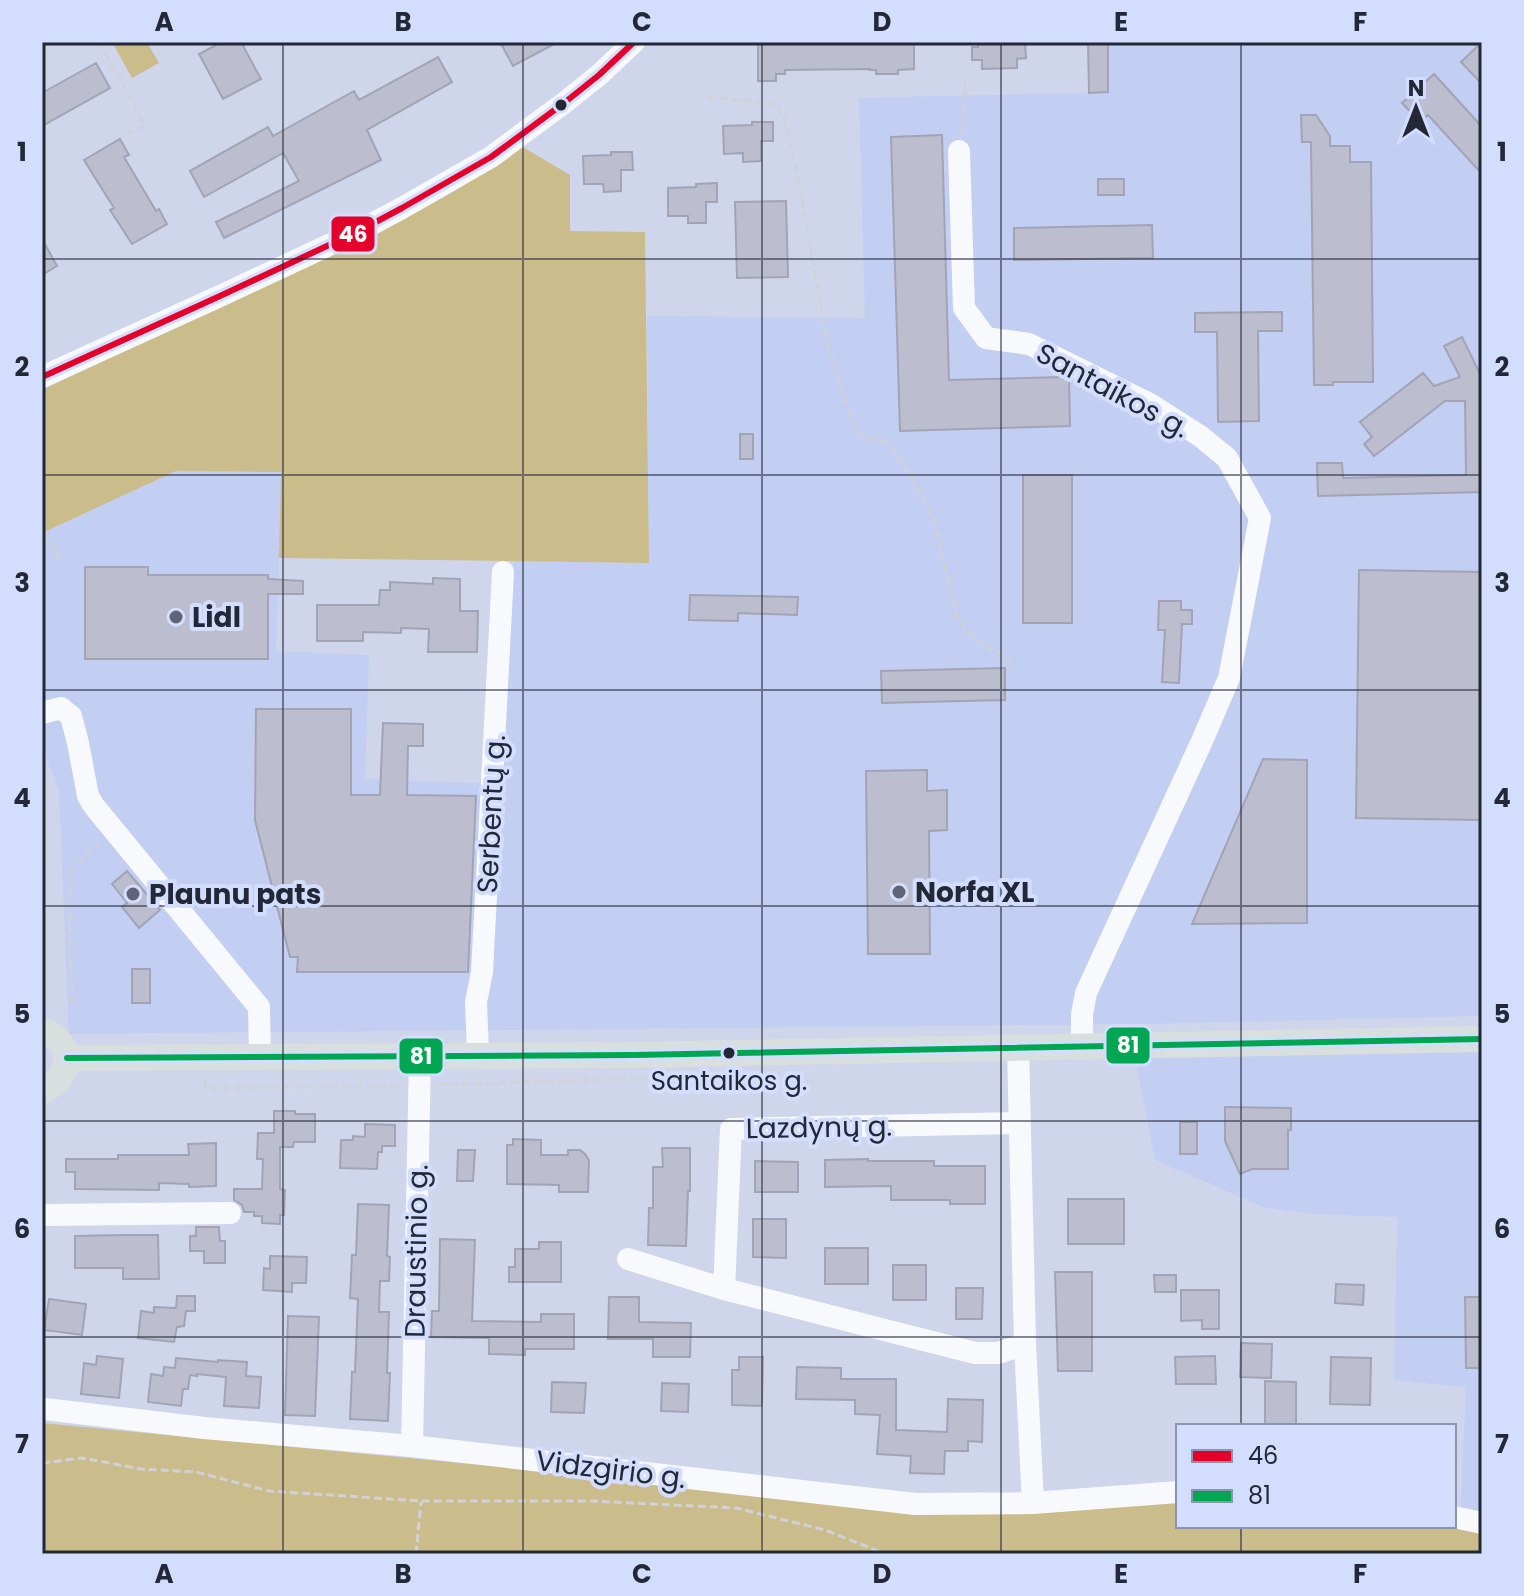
<svg xmlns="http://www.w3.org/2000/svg" width="1524" height="1596" viewBox="0 0 1524 1596" font-family="Poppins,sans-serif">
<rect width="100%" height="100%" fill="#cfd6ec"/>
<path fill="#c2cef2" d="M1108,42H1482V1016L1143,1024L69,1034L59,791L42,747V533L176,471L282,472L276,651L369,655L365,779L499,784L503,692L514,561L649,563L647,316L865,318L859,98L1108,92Z
M1482,1052V1530L1460,1525L1466,1387L1394,1380L1397,1217L1313,1214L1266,1208L1155,1160L1135,1057Z"/>
<path fill="#cbbc8c" d="M112,42H147L159,63L132,78Z
M521,146L570,175V231L645,232L649,563L279,558L281,472L176,471L42,533V390L417,212L458,189Z
M42,1423L952,1510L1178,1501V1526H1454L1482,1530V1554H42Z"/>
<path fill="#bcbecf" stroke="#a2a4b6" stroke-width="2" d="M222,42H241L261,79L223,99L199,54Z
M500,42H558L513,66Z
M758,42H914V69L898,70V74H876V70H870V69L785,70V74H776V81H758Z
M978,42H1025L1026,58L1017,59V68L982,69V60H972V47H978Z
M1088,42H1108V92L1089,93Z
M1482,42V84L1461,62Z
M438,57L452,82L367,130L381,160L224,238L216,222L299,181L283,153L204,197L190,171L268,127L273,136L354,91L359,100Z
M96,63L110,88L42,126V93Z
M1434,74L1482,127V174L1428,115L1420,122L1402,103Z
M1301,115H1316L1330,136V146H1350V162H1371L1373,382H1333V385H1314L1311,142H1302Z
M752,122H773V141H761V161L743,162V153L724,154L723,126L752,125Z
M942,135L949,380L1063,377L1069,379L1070,426L900,431L891,137Z
M120,139L129,155L124,157L156,211L159,209L167,224L132,244L110,210L114,208L84,160Z
M611,152H632L633,170H621V191L604,192L603,184H584L583,156L611,155Z
M1098,179H1124V195H1098Z
M717,183V202H706V223H688V216H668V188L696,187V184Z
M786,201L788,277L737,278L735,202Z
M1152,225L1153,258L1014,260V228Z
M42,239L57,266L42,275Z
M1282,312V331H1258L1259,421L1218,422L1217,332H1195V313Z
M1462,337L1482,378V492L1318,496L1317,463H1342L1343,478L1466,475L1465,401H1445L1374,456L1364,444L1372,437L1360,422L1423,373L1434,386L1460,377L1444,346Z
M740,434H753V459H740Z
M1023,475H1072V623H1023Z
M85,567H148V575H268V579L303,581V594H268V659H85Z
M1359,570L1482,572V820L1356,818Z
M433,578L460,579V611H478L477,652H428L429,629L401,628V633L363,632V641H317V605H379L380,590H390V582L433,584Z
M690,595L798,597L797,615L738,613V621L689,620Z
M1159,601H1181V610H1192V624H1182L1179,683L1162,682L1165,630H1158Z
M1005,668V700L882,703L881,671Z
M256,709H351V795H380L383,723L423,724V746H408L407,795L476,796L468,972H297L298,957H290L255,820Z
M1263,759L1307,760V923L1192,924Z
M927,770V791L947,790V830L929,831L930,954H868L866,771Z
M127,871L160,910L139,928L122,907L127,903L112,884Z
M132,969H150V1003H132Z
M1225,1107L1291,1108V1130H1288V1169H1252L1240,1174L1225,1141Z
M274,1111H295V1114H315V1142H294L293,1147H280V1189L285,1190L284,1215H280V1224L262,1223V1216H254V1212H244L242,1205L234,1200V1189H262L263,1159H257L258,1133H274Z
M1180,1122H1197V1154H1180Z
M365,1124L395,1125V1146H382V1152H378L377,1169L340,1168L341,1140H353V1136L365,1137Z
M513,1139L541,1140V1155H568V1150H580L585,1154L589,1160L588,1192H559V1185L507,1184V1145H513Z
M216,1143V1186L189,1187V1184L159,1183V1190L75,1189V1172H66V1159H118V1155H189L188,1144Z
M662,1148H690V1191H688L686,1246L648,1245L649,1208H653V1167H663Z
M458,1150H475L473,1181H457Z
M868,1159V1161H934V1166H985V1204H950V1200H891V1186L825,1187V1160Z
M755,1161L798,1162V1192H755Z
M1068,1199H1124V1244H1068Z
M358,1204L389,1205L387,1256L390,1257L389,1281H380L379,1312H389L387,1373H390L388,1421L350,1419L352,1372H355L358,1299L350,1298L352,1255H356Z
M753,1219H786V1258L753,1257Z
M196,1227H219L220,1241H225V1263H204V1251H190V1236H196Z
M123,1235H158L159,1279H123V1268H75V1236Z
M440,1239L475,1240L472,1321L541,1322V1314H574V1349H525V1355L489,1354V1338L431,1337L432,1311H439Z
M539,1242H561V1282H509V1267H515V1249H539Z
M825,1248H868V1284H825Z
M270,1256L307,1257L306,1283H292V1292L263,1290L264,1268L270,1269Z
M893,1265H926V1300H893Z
M1055,1272H1092V1371H1058Z
M1154,1275H1176V1292H1155Z
M1336,1284L1364,1285L1363,1305L1335,1303Z
M956,1288H983L982,1319H956Z
M1181,1290H1219V1329H1202V1320L1181,1321Z
M177,1296H195V1311H186L184,1326L177,1327L174,1342L138,1338L141,1311L154,1313V1307L176,1308Z
M609,1297H639V1322L691,1323L690,1357H653V1339H608Z
M1465,1297H1482V1368H1466Z
M49,1299L86,1304L82,1335L44,1330Z
M288,1316L319,1317L315,1416L285,1415Z
M1241,1343L1272,1344L1271,1378L1240,1377Z
M97,1356L123,1359L119,1398L81,1394L84,1363L96,1365Z
M1215,1356L1216,1384H1176L1175,1357Z
M739,1357H763L762,1406L732,1405V1370H739Z
M1331,1357L1371,1358L1370,1405L1330,1404Z
M176,1358L218,1362V1360L247,1362L246,1376L261,1377L259,1408L224,1406L226,1377L197,1374V1376L190,1375L188,1389H183L181,1406L148,1402L151,1374L163,1376L164,1367L175,1368Z
M797,1367L841,1368V1379H896V1430L947,1432L948,1399L983,1400L982,1442L968,1441V1451H945L944,1474L910,1473L911,1456L877,1454L880,1415L855,1414V1400L796,1399Z
M1265,1381L1296,1382V1426H1265Z
M552,1382L586,1383L584,1413L551,1412Z
M662,1383L689,1384L688,1412L661,1411Z"/>
<g fill="none" stroke-linecap="round" stroke-linejoin="round">
<path stroke="#d0d2d8" stroke-width="3" stroke-dasharray="8 4" stroke-linecap="butt" d="M99,42L145,125L125,136
M707,97L761,102L777,106L784,119L796,168L829,350L852,420L864,437L886,442L905,466L934,520L957,617L975,641L997,651L1014,667
M961,134L966,74
M42,534L49,539L61,561
M74,1004C68,959 70,915 71,870L99,843
M205,1079V1085L213,1088L399,1086
M438,1085L650,1078
M42,1463L82,1458L141,1469L196,1472L269,1491L421,1501H591L736,1508L825,1530L883,1553L901,1554
M416,1554L421,1502"/>
<path stroke="#f8f9fc" stroke-width="22" d="M959,151L964,308L986,338L1029,344L1150,404L1200,436L1227,458L1260,518L1229,678L1202,741L1086,993L1082,1014V1046
M42,377L220,296L359,231L402,208L491,157L564,103L599,75L634,42
M42,713L61,708L71,716L78,743L88,796L94,806L259,1007L260,1057
M1018,1047L1025,1344L1033,1503
M478,1055L476,1002L482,972L503,572
M42,1215L230,1213
M628,1259L724,1289L975,1353H998L1025,1344
M724,1289L731,1129L1018,1123
M45,1409L204,1428L412,1446L915,1504L1033,1503L1178,1492
M412,1446L420,1057
M1454,1517L1482,1523"/>
<path stroke="#d8dfde" stroke-width="26" d="M42,1031C75,1041 73,1078 42,1091
M67,1058L634,1055L1482,1039"/>
<defs>
<path id="bus-1" d="M42,377L220,296L359,231L402,208L491,157L564,103L599,75L634,42"/>
<path id="bus-2" d="M67,1058L634,1055L1482,1039"/>
</defs>
<use href="#bus-1" stroke="#d3ddfe" stroke-width="12"/>
<use href="#bus-2" stroke="#d3ddfe" stroke-width="12"/>
<use href="#bus-1" stroke="#e4002b" stroke-width="6"/>
<use href="#bus-2" stroke="#00a651" stroke-width="6"/>
</g>
<path fill="none" stroke="#232837" stroke-width="2" stroke-opacity="0.55" d="M283,42V1554M523,42V1554M762,42V1554M1001,42V1554M1241,42V1426M42,259H1482M42,475H1482M42,690H1482M42,906H1482M42,1121H1482M42,1337H1482M1241,1526V1554"/>
<g fill="#232837" stroke="#d3ddfe" stroke-width="3">
<circle cx="561" cy="105" r="7"/>
<circle cx="729" cy="1053" r="7"/>
</g>
<g fill="#5f6576" stroke="#d3ddfe" stroke-width="3">
<circle cx="176" cy="617" r="8"/>
<circle cx="899" cy="892" r="8"/>
<circle cx="133" cy="894" r="8"/>
</g>
<g text-anchor="middle" stroke-width="8" stroke-linejoin="round" paint-order="stroke">
<g font-size="26" fill="#232837" stroke="#d3ddfe">
<text x="729" y="1090">Santaikos g.</text>
</g>
<g font-size="28" fill="#232837" stroke="#d3ddfe">
<text transform="translate(1113 390) rotate(28)" y="10">Santaikos g.</text>
<text transform="translate(491 814) rotate(-87)" y="10">Serbentų g.</text>
<text transform="translate(819 1127) rotate(-1)" y="10">Lazdynų g.</text>
<text transform="translate(416 1251) rotate(-89)" y="10">Draustinio g.</text>
<text transform="translate(611 1469) rotate(7)" y="10">Vidzgirio g.</text>
</g>
<g font-size="28" font-weight="bold" fill="#232837" stroke="#d3ddfe" text-anchor="start">
<text x="192" y="627">Lidl</text>
<text x="915" y="902">Norfa XL</text>
<text x="149" y="904">Plaunu pats</text>
</g>
</g>
<g stroke="#d3ddfe" stroke-width="3">
<rect x="330" y="215" width="46" height="38" rx="8" fill="#e4002b"/>
<rect x="1105" y="1026" width="46" height="39" rx="8" fill="#00a651"/>
<rect x="398" y="1037" width="46" height="38" rx="8" fill="#00a651"/>
</g>
<g font-size="22" text-anchor="middle" font-weight="bold" fill="#fff">
<text x="353" y="242">46</text>
<text x="1128" y="1053">81</text>
<text x="421" y="1064">81</text>
</g>
<rect width="1524" height="1596" fill="none" stroke="#d3ddfe" stroke-width="88"/>
<rect x="1176" y="1424" width="280" height="104" fill="#d3ddfe" stroke="#8d95ae" stroke-width="2"/>
<rect x="1192" y="1450" width="40" height="12" fill="#e4002b" stroke="#8d95ae" stroke-width="2"/>
<text x="1248" y="1464" font-size="24" fill="#232837">46</text>
<rect x="1192" y="1490" width="40" height="12" fill="#00a651" stroke="#8d95ae" stroke-width="2"/>
<text x="1248" y="1504" font-size="24" fill="#232837">81</text>
<g transform="translate(1416 108)" stroke="#d3ddfe" stroke-width="6" paint-order="stroke">
<path d="M0-6L14 30L0 20L-14 30Z" fill="#232837"/>
<text y="-12" font-size="22" font-weight="bold" text-anchor="middle" fill="#232837">N</text>
</g>
<rect x="44" y="44" width="1436" height="1508" fill="none" stroke="#232837" stroke-width="3"/>
<g font-size="26" text-anchor="middle" font-weight="bold" fill="#232837">
<text x="164" y="31">A</text>
<text x="403" y="31">B</text>
<text x="642" y="31">C</text>
<text x="882" y="31">D</text>
<text x="1121" y="31">E</text>
<text x="1360" y="31">F</text>
<text x="22" y="161">1</text>
<text x="1502" y="161">1</text>
<text x="22" y="376">2</text>
<text x="1502" y="376">2</text>
<text x="22" y="592">3</text>
<text x="1502" y="592">3</text>
<text x="22" y="807">4</text>
<text x="1502" y="807">4</text>
<text x="22" y="1023">5</text>
<text x="1502" y="1023">5</text>
<text x="22" y="1238">6</text>
<text x="1502" y="1238">6</text>
<text x="22" y="1453">7</text>
<text x="1502" y="1453">7</text>
<text x="164" y="1583">A</text>
<text x="403" y="1583">B</text>
<text x="642" y="1583">C</text>
<text x="882" y="1583">D</text>
<text x="1121" y="1583">E</text>
<text x="1360" y="1583">F</text>
</g>
</svg>
